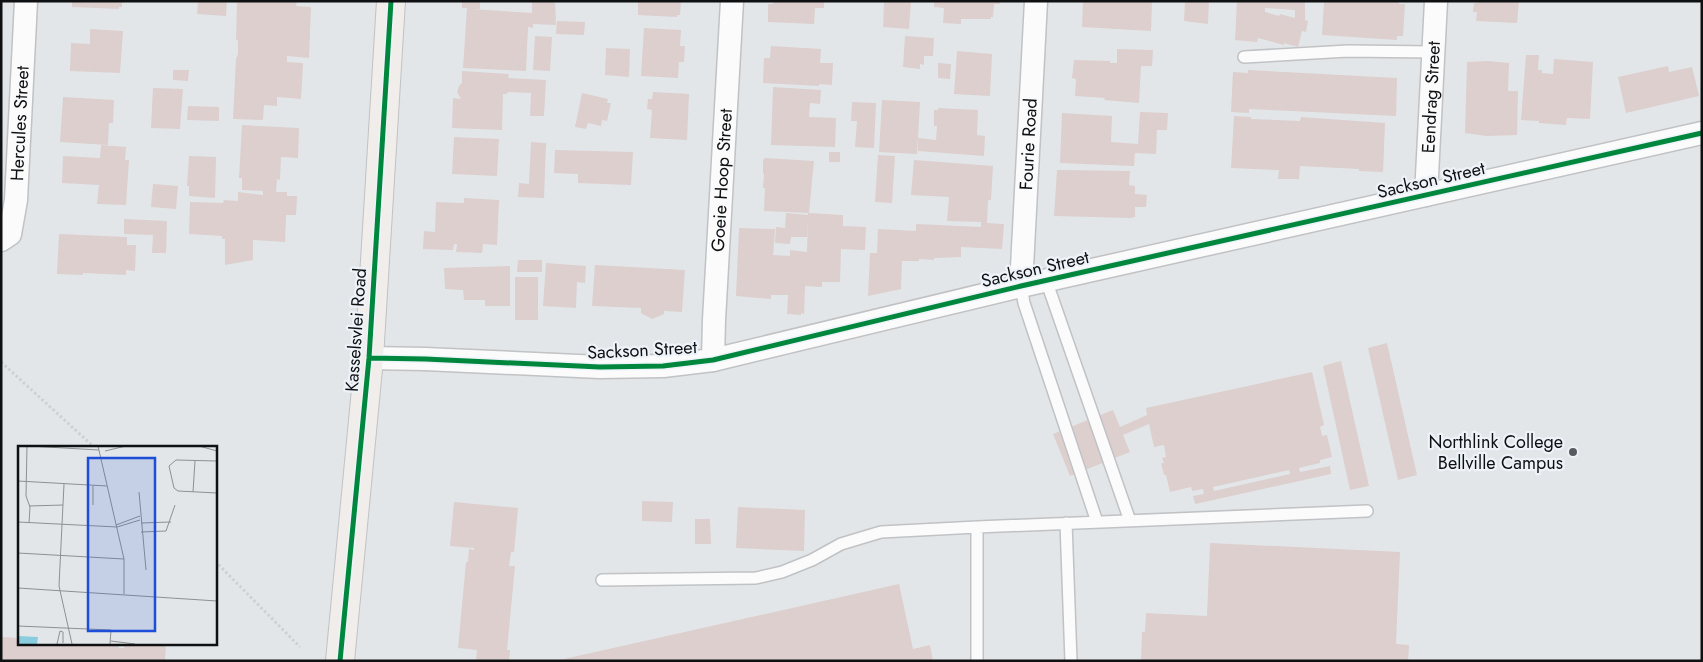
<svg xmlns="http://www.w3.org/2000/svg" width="1703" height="662" viewBox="0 0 1703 662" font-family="Jost,sans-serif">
<rect width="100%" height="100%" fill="#e3e6e8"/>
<path fill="#dccfce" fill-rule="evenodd" d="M72,1H122V7H119V9L72,7Z
M198,1H227L226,16L197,14Z
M237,1H297L296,6L311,7L309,58L287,56V62L303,63L301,99L277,97V106L264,105L263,120L233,119L236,59L238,54V40H236Z
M462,1H480V9H472L532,13V1H555L556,25L533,24V28L528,27L526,71L463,68L467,8H462Z
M638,1H681L680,15H677V17L638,15Z
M773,1H824V8H815L814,24L768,22V4H773Z
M884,1H911L909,29L883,27Z
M934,1H1000V4H994L993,17H991V19H961V24L943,23L944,8L934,7Z
M1083,1L1152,2L1151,31L1082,27Z
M1185,1H1209L1208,24L1184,21Z
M1237,1H1305V20L1308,21L1306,32L1302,31L1298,47L1284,43V45L1258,38L1257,42L1235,40ZM1265,8L1295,10V18L1280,14L1279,16L1265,12Z
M1324,1H1399V4H1405L1403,36H1397V40L1322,35Z
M1478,1H1519L1517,23L1476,21L1477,12H1473L1474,3H1478Z
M557,21L585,22L584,35L556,34Z
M644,28L681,30L680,46H685L684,62H679L678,78L641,76Z
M90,29L123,31L120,73L70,71L71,43L90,44Z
M535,36L552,37L550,71L533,70Z
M905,36L934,38L933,56H924V65L920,64V69L903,67Z
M771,46L821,49L820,63H833L832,85L819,84V86L763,83L764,58H770Z
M606,48L630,49L629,77L605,75Z
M1117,49L1153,50L1152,66H1141L1139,103L1104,100L1105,98L1075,96L1076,79L1072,78L1074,60L1110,61V63H1117Z
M957,51L992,54L990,96L954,94Z
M1526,55H1539L1538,70H1542V73L1553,74L1554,59L1593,62L1590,119L1567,118L1566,125L1539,123V121L1521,120Z
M1488,61L1509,63L1508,91H1518L1517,135L1486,136L1465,133L1467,62Z
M938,63L951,64L950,79L938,78Z
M1668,66L1669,72L1692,67L1699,96L1626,113L1618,77Z
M173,70H189L188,81L173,80Z
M1248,70L1397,78L1396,116L1249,109V113L1231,112L1233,72L1248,73Z
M462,71L509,74L508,78L546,80L544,116H530L531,93L508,92L507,94H503L502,130L452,128L453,98L461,99L457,92L459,86L462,83Z
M773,87L821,90L820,104L810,103L809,117L836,118L835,147L771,145Z
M153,88L183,89L180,129L151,128Z
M653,92L689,94L687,140L650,138L652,110L647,109L648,99H652Z
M582,93L608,99L607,103H611L607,121L602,120L601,126L588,123L586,129L575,127Z
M63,97L114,100L113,123H109L108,145L60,142Z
M882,100L920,102L917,154L879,152Z
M852,102L876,103L874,148L855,147L857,121H851Z
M188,106L219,107V121L187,120Z
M938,108L978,110L977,135L985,136L984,156L918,151V138L936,140L937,126H934V110H938Z
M1140,112L1168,113L1167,130H1157L1156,154L1135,153L1134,166L1060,163L1062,113L1112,116L1111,142L1138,144Z
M1234,116L1251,117V119L1300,121L1301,117L1385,123L1383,172L1359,171V169L1300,166L1299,179H1278L1279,170L1231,168Z
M242,125L299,128L298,158L281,157L280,180L277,179L276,192H287V196H297L296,215H286L285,242L253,240V260L225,265V239H222V236L189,234L190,202L223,203L224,200L238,201V192L263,195V191L242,190V178H239Z
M454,137L499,139L497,176L452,174Z
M531,142L546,143L544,198L518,197L519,183L529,184Z
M101,145L126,147L125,160H129L126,205L97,204L99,185L62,183L63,156L100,158Z
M555,150L633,152L631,185L578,183V174L554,173Z
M829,152H840V162H829Z
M878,155L895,156L892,203L875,202Z
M189,156L216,157L215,198L189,196V186H187Z
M765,158L814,161L809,213L764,211L765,188H763L764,174L763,173V160Z
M914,160L993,166L991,200H988L987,223L1004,224L1002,249L961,247V257L934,258V260L919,259V261H902L901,289L868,296L870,253H877L878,229L916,231V224L981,227V222L947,221L949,197L911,195Z
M1057,170L1130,171L1129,185L1135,186V194L1147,195L1146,207H1135V217L1130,218L1054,216Z
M153,184L178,186L176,209L151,207Z
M464,198L499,200L497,245L483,244L482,253L456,252L457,244H454L453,250L423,249L424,231L435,232L436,202L464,203Z
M786,213L808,215L807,237H791L790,244L775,243L776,227L785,228Z
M808,213L843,215V226L866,227L865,250L841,249L840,282H822V287L805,286L804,314L801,313V315L787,314L788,295H771V299L736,296L739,228L775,229L773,255L790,256V250L807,252Z
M124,219L167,221L166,253H152L153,235L124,234Z
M59,234L127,237V245H136L135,271L126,270V275L83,273V275L57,274Z
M518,260H542V272H517Z
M546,263L586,266L585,283L577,282L576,308L543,306Z
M595,265L685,270L682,312L664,311V314L652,319L641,313V308L592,306Z
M510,266V306H485V300H464L463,290L445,289L444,268Z
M515,277H538V320H515Z
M1387,343L1417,475L1398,480L1368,348Z
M1341,361L1369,486L1350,490L1323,366Z
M1312,372L1324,425L1320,427L1322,436L1327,435L1332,457L1320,460V463L1299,468L1300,472L1330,466L1331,474L1195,504L1193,496L1204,494L1203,489L1192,491L1191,487L1170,492L1166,475H1164L1161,463H1164L1162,458L1166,457L1164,445L1154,447L1149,424L1123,435L1130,452L1070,476L1053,434L1113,410L1120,427L1147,415L1146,408ZM1289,470L1290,474L1214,491L1213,487Z
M642,501L673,502L672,522L642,521Z
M454,502L518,508L514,552H511L509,566H515L507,650H510L509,661H476L477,650L458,648L466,562H468L469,549L474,550V548L450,546Z
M738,507L805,510L804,551L736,548Z
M695,519H710L711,544H695Z
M1210,543L1400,552L1396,644L1409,645L1408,661H1141L1142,632H1145L1146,613L1207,616Z
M899,584L913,649L930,645L933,661H555Z
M1,637L19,638V643H119V648H124V643H166L165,661H1Z"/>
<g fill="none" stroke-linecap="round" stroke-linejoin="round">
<defs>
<path id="lane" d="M1244,57L1348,51L1433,52
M1046,280L1130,521
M1021,286L1024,303L1097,522
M1066,523L1071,661
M977,527V661
M602,580L756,578L782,572L812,560L841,544L881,532L977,527L1367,511"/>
<g id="street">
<path id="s1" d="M1426,195L1436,1"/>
<path id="s2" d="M1,240L10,234L16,200L26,1"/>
<path id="s3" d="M1021,286L1036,1"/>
<path d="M369,358L425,359L600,367L663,366L713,360L1021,286L1702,133"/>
<path id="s4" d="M713,360L714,320L732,1"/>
</g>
<path id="secondary" d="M340,661L369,358L391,1"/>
</defs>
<use href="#lane" stroke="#c0c2c4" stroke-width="14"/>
<use href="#street" stroke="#c0c2c4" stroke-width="25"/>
<use href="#secondary" stroke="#c0c2c4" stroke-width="30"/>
<path stroke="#cfd1d1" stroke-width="3" stroke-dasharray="2.5 2.5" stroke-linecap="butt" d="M1,362L94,447
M215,561L300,647"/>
<use href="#lane" stroke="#fbfbfc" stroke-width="11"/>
<use href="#street" stroke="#fbfbfc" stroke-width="22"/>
<use href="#secondary" stroke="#f1edea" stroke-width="28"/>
<defs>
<path id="cycleway" d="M369,358L425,359L600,367L663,366L713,360L1021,286L1702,133
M340,661L369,358L391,1"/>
</defs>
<use href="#cycleway" stroke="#edf3f9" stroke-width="8"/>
<use href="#cycleway" stroke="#00873e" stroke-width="5"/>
</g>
<circle fill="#595b5d" stroke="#edf3f9" stroke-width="2" cx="1573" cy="452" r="5"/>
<g text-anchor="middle" stroke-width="4.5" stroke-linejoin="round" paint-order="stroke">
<g font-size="18" fill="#0e1012" stroke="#edf3f9">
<text dy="6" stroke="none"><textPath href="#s1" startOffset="98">Eendrag Street</textPath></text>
<text dy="6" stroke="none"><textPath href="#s2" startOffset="122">Hercules Street</textPath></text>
<text dy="6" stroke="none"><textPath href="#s3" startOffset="142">Fourie Road</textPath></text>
<text transform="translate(1431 180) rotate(-13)" y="6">Sackson Street</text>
<text dy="6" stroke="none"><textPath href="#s4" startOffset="180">Goeie Hoop Street</textPath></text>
<text transform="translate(1035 269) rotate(-13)" y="6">Sackson Street</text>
<text transform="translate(356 330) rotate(-86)" y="6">Kasselsvlei Road</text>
<text transform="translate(642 350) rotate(-3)" y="6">Sackson Street</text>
</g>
<g font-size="18" fill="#0e1012" stroke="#edf3f9" text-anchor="end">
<text x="1563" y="448">Northlink College<tspan x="1563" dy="21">Bellville Campus</tspan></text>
</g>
</g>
<g transform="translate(18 446)">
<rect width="199" height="199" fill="#e3e6e8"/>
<path d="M0,190L20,191L19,198H0Z" fill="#89cdde"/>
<path fill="none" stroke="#8e9092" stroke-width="1" d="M9,0L8,50L12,61L11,77M11,0L81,4M80,0L106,113V148M181,0L199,5M87,5L108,0M199,15L158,14L151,20L156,42L160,45L199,47M0,35L89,40M46,38L41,140L54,198M75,40V59M121,46L128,124M175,46L177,15M11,60L45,59M0,76L99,81L122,74M123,77L153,76M98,79L122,70M123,86L148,85L157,59M0,107L106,113M0,142L199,155M0,180L93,184L92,198M93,195L117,198M39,198L42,185L45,186V197"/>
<path fill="#1d4ed8" fill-opacity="0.15" stroke="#1d4ed8" stroke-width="2.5" d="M70,12H137V185H70Z"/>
<rect width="199" height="199" fill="none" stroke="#0e1012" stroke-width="2.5"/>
</g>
<rect width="1703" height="662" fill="none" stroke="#0e1012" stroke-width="5"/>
</svg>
